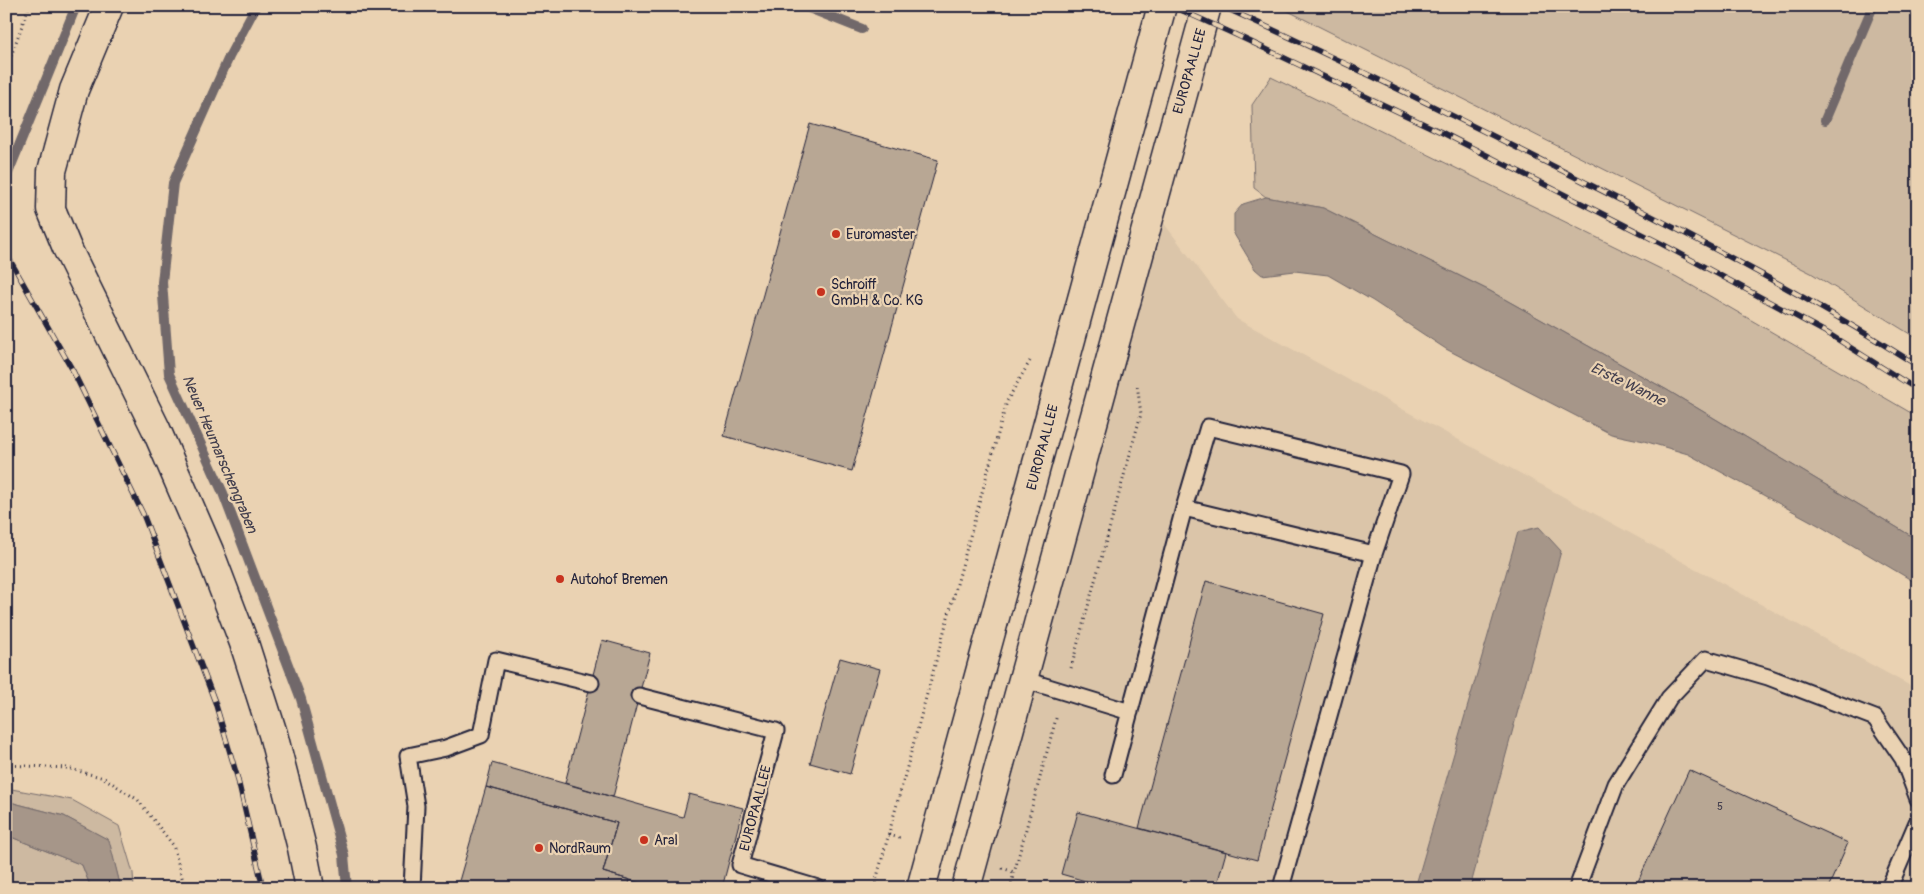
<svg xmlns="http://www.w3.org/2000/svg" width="1924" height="894" viewBox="0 0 1924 894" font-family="Pangolin,sans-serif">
<rect width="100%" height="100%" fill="#ead2b2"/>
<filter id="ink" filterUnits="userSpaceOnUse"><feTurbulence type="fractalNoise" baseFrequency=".02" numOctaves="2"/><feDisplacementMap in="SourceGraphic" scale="10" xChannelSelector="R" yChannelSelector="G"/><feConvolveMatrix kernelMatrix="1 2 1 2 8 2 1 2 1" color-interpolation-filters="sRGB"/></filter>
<g filter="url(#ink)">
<path fill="#dbc5a9" d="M1146,200L1237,319L1918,690V888H956Z"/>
<path fill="#cdb9a1" stroke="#786e6e" d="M1278,6H1918V339L1811,273Z
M1271,77L1677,277L1918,417V540L1667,390L1490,291L1323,208L1266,197L1254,188L1252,105Z
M6,788L72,800L119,826L133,873L134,888H121L108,840L64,816L6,801Z
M6,835L82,865L91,888H6Z"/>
<path fill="#a69689" stroke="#71686a" d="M1266,197L1323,208L1490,291L1667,390L1918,540V584L1820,526L1688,454L1644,441L1611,434L1446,349L1373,301L1328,275L1295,271L1262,275L1255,269L1234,234V214L1243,204Z
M1539,527L1561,551L1470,888H1415L1518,532Z
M6,801L64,816L109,840L121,888H91L82,865L6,835Z"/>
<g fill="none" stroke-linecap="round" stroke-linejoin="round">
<path stroke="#71686a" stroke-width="10" d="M256,6L229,57L173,183L162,282L169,374L223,493L301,699L344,855L347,888
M804,6L862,29
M1825,120L1873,6
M6,178L76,6"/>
</g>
<path fill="#b8a794" stroke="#22223b" d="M810,124L938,160L852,471L724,436Z
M1206,581L1324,614L1257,860L1139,828Z
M602,640L650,653L613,797L565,783Z
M840,658L880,669L850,774L810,763Z
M492,763L683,817L689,794L743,808L722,888H657L603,872L617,823L486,787Z
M1689,770L1848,843L1828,888H1635Z
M486,787L617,823L603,872L630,880L628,888H457Z
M1078,812L1226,852L1216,888H1110L1061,874Z"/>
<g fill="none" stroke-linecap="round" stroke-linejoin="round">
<defs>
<path id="lane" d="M1184,508L1208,427L1401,474L1374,554L1281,888
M1022,679L1130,712
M639,696L776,731L740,865L818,888
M1113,775L1184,508L1374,554
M412,888L416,806L408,756L446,748L481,735L496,660L591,683
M1577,888L1616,784L1669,698L1706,659L1768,677L1875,718L1903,759L1918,799
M1889,888L1918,820"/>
<path id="street" d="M109,6L74,90L52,171L51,209L67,248L156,429L209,551L244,643L273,734L302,848L310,888
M921,888L1162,6
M966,888L1207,6"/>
</defs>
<use href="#lane" stroke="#22223b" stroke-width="19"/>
<use href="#street" stroke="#22223b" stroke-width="31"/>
<path stroke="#22223b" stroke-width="3" stroke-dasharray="1 4" stroke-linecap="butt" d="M6,70L29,6
M1071,668L1141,414L1137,384
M6,765L67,768L104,778L138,800L173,845L185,888
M889,835L903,839
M1002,868L1014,872
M874,888L1007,401L1030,361
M1010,888L1057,715"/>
<use href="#lane" stroke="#ead2b2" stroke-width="15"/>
<use href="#street" stroke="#ead2b2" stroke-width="28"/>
<defs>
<path id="rail" d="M1172,6L1234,34L1441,132L1662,244L1829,334L1918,390
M1221,6C1333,56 1442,110 1551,165C1676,228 1800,291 1918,366
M6,253L72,369L143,514L215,702L237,776L263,888"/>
</defs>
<use href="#rail" stroke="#22223b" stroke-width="5.5"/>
<use href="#rail" stroke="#ead2b2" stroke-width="4" stroke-dasharray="11" stroke-linecap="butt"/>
</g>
</g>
<g fill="#c8321e" stroke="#ead2b2" stroke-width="2">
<circle cx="836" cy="234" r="5"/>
<circle cx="821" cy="292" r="5"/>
<circle cx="560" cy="579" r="5"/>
<circle cx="644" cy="840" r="5"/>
<circle cx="539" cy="848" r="5"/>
</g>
<g text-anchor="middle" stroke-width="4.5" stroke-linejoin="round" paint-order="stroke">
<g font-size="11" fill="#484351">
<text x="1720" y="810">5</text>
</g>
<g font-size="14" fill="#22223b" stroke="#ead2b2">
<text transform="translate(1189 71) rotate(-74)" y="5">EUROPAALLEE</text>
<text transform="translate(1042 447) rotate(-75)" y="5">EUROPAALLEE</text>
<text transform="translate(755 808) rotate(-75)" y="5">EUROPAALLEE</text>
</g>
<g font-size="14" fill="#22223b" stroke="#ead2b2" text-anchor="start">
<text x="846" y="239">Euromaster</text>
<text x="831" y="289">Schroiff<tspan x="831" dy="16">GmbH &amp; Co. KG</tspan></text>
<text x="570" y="584">Autohof Bremen</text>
<text x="654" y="845">Aral</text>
<text x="549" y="853">NordRaum</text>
</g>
<g font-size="15" font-style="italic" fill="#433f4e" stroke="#ead2b2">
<text transform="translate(1628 384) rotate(26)" y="5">Erste Wanne</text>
<text transform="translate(220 454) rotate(67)" y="5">Neuer Heumarschengraben</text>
</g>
</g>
<rect width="1924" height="894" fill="none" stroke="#ead2b2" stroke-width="25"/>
<rect x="12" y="12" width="1899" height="869" fill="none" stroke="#22223b" stroke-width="2" filter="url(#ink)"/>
</svg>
